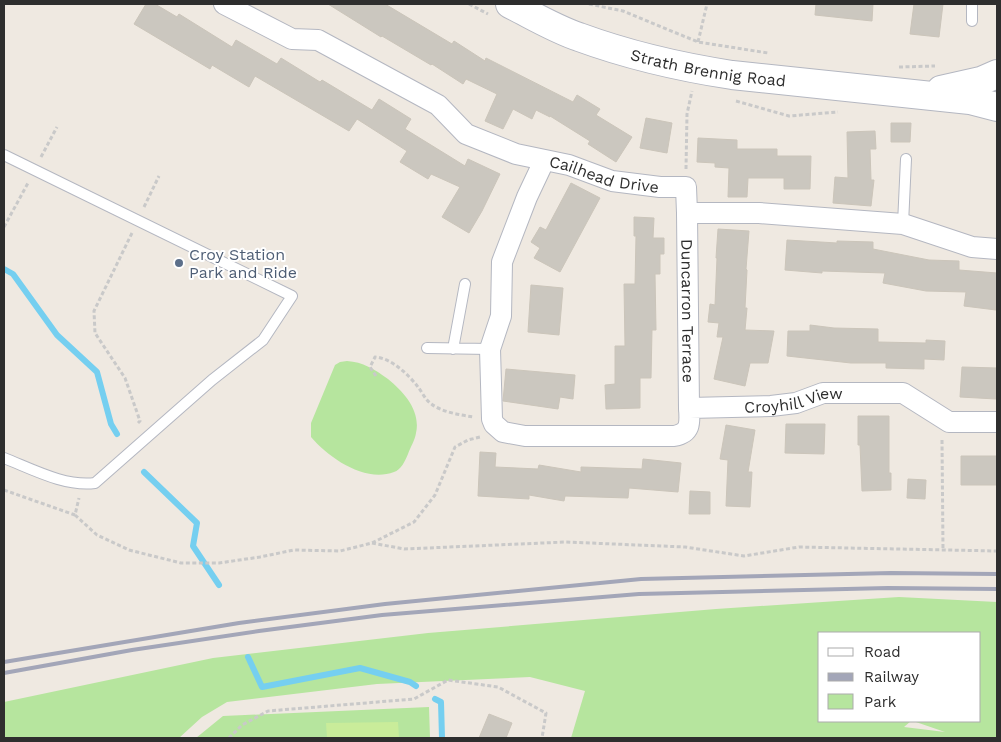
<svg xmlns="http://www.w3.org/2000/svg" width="1001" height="742" viewBox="0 0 1001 742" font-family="'Work Sans',sans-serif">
<rect width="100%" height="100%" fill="#efe9e1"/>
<path fill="#b6e59e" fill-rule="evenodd" d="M347,361C363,362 374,369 388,379C404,392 421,411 416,433C415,440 410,448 408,454C405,461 401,470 394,472C365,483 329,458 311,437V423L335,365L340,362Z
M899,597L997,602V738H571L585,691L530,677L377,684L227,702L202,717L179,738H4V702L213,658L428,633L716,609ZM820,633H980V721H913L945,732L904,727L911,721H820Z
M429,707L430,738H196L223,716Z"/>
<path fill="#c9ec9a" d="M398,722L399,738H327L326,723Z"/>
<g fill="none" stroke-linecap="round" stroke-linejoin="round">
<path stroke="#75cff0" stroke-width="6" d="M4,269L13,274L57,335L97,372L111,424L117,434
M144,472L197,523L193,546L219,585
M248,657L262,687L360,668L410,682L416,686
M435,699L441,702L442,738"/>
</g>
<path fill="#cbc7bf" stroke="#cbc5ba" d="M146,4H155L177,17L179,14L232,47L236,40L277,64L281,58L320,82L322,80L372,110L379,99L411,119L405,129L465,166L468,159L500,174L482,211L469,233L442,217L460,187L431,174L428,179L400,162L407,151L357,119L349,131L255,76L249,87L212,65L210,69L134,24Z
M328,4H385L452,44L454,41L485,61L486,58L573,102L577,95L600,109L596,115L632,137L616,162L588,144L590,141L550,116V117L536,110L532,119L513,109L503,129L485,121L497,94L466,79L463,84L432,64L431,65L382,36L381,37Z
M816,4H873L872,21L815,15Z
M914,4H943L939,37L910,34Z
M646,118L672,123L667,153L640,148Z
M891,123H911L910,142H891Z
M875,131L876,149H870L871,180H874L871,206L833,203L835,177L848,178L847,132Z
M698,138L737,140V149H777V156H811L810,189H784V178H748L747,197H728L729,168L715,167V163L697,162Z
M571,183L600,198L560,272L534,258L540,248L531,242L540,227L546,230Z
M634,217L654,218L653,238H664V254H660V274H655L656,330H652L651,378H640V408L606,409L605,385L615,384V346H625L624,284H635L636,236H634Z
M718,229L749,231L746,269L747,270L745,308H747L745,330L774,331L768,363H750L745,386L714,379L723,337H717L719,323L708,322L710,304L715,305L717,258H716Z
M787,240L837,243V241L873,242V249L929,260L959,261V270L997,273L996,310L964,306L966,292L926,291L883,283L885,273L822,271V273L785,270Z
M531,285L563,288L559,335L528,332Z
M810,325L834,328L878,329V342L926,343V340L945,341L944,360L924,359V369L886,368V363H851L787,356L788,331H810Z
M962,367L997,368L996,399L960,397Z
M506,369L575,375L573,399L560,397L558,409L503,401Z
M858,416H889V473H891V490L862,491L860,445H858Z
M786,424H825L824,454L785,453Z
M726,425L755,430L748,472H752L750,507L726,506L728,460L720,459Z
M480,452L496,453L495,467L538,469L539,465L581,472V467L642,469L643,459L681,463L678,492L629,488L628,498L565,496L564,501L529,495V499L478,496Z
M961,456H997V485H961Z
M908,479L926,480L925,499L907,498Z
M690,491L710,492V514H689Z
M489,714L512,723L506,738H479Z"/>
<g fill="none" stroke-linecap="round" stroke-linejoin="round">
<defs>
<path id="lane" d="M972,21V4
M4,155L292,296L263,340L212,380L95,483C65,487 32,469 4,458
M903,224L906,159
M427,348L490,349
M453,349L465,284"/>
<g id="street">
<path id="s1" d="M224,4L292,39L318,40L438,105L466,134L516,154L569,165L612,181L660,187H686L687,213H759L903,224L972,247L997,249"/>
<path id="s2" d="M544,161L527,197L502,262L501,316L490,349L492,419L494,424L503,432L525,436H674C691,433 690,423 689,408L771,406L796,403L823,393H903L949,422H997"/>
<path id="s3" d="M687,213L689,408"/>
</g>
<g id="secondary">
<path id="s4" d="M510,4C532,15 555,29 579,37C628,55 680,67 732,75L970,100L997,107"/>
<path d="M941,90L981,81L997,74"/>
</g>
</defs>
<use href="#lane" stroke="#b4b7c1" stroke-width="12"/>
<use href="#street" stroke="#b4b7c1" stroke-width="22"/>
<use href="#secondary" stroke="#b4b7c1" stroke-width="30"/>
<path stroke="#c9c9c9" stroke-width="3" stroke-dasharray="4 2.5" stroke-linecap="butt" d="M469,4L488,14
M589,4L623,11L698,42L768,53
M698,42L707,4
M899,67L935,66
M736,101L789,116L838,112
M41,157L57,127
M686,169L687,114L692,91
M144,207L159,176
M4,227L28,183
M132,233L94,311L95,333L125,378L140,421L138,423
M376,376L370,367L375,357C391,358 408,374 418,387C422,392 425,399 430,403C441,412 460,415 474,417
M942,440L943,549
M4,490L75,515L79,498
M75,515L97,535L129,550L181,563H219L260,557L294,550L340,551L372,543L414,522L435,495L455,447L468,440L480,437
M372,543L404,549L566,542L685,547L744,556L799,547L997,551
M229,738L242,725L268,711L414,699L448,680L498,687L546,713L542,738"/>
<use href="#lane" stroke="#fff" stroke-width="10"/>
<use href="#street" stroke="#fff" stroke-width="20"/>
<use href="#secondary" stroke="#fff" stroke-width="28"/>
<path stroke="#a3a6b8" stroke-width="4" d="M4,662L239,623L385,604L641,579L891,573L997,574
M4,673L132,650L259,631L382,615L639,594L888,588L997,589"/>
</g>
<circle fill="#5c6f8a" stroke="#fff" stroke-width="2" cx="179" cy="263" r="5"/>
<g text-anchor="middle" stroke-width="4" stroke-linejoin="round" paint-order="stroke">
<g font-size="16" fill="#2e2e2e" stroke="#fff">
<text dy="6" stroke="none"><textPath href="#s4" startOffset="210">Strath Brennig Road</textPath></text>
<text dy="6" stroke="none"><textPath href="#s1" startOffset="424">Cailhead Drive</textPath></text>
<text dy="6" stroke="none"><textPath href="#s3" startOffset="98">Duncarron Terrace</textPath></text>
<text dy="6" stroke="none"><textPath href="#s2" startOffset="599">Croyhill View</textPath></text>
</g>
<g font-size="16" fill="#4e5e75" stroke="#fff" text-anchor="start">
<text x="189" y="260">Croy Station<tspan x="189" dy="18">Park and Ride</tspan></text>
</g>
</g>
<rect width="1001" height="742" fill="none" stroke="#2e2e2e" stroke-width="10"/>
<rect x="818" y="632" width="162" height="90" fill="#ffffff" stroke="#ababab"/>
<rect x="828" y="648" width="25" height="8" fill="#ffffff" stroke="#ababab"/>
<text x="864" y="657" font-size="15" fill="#2e2e2e">Road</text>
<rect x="828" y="673" width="25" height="8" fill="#a3a6b8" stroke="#ababab"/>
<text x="864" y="682" font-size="15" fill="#2e2e2e">Railway</text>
<rect x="828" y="694" width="25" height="15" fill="#b6e59e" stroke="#ababab"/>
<text x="864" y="707" font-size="15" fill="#2e2e2e">Park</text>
</svg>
